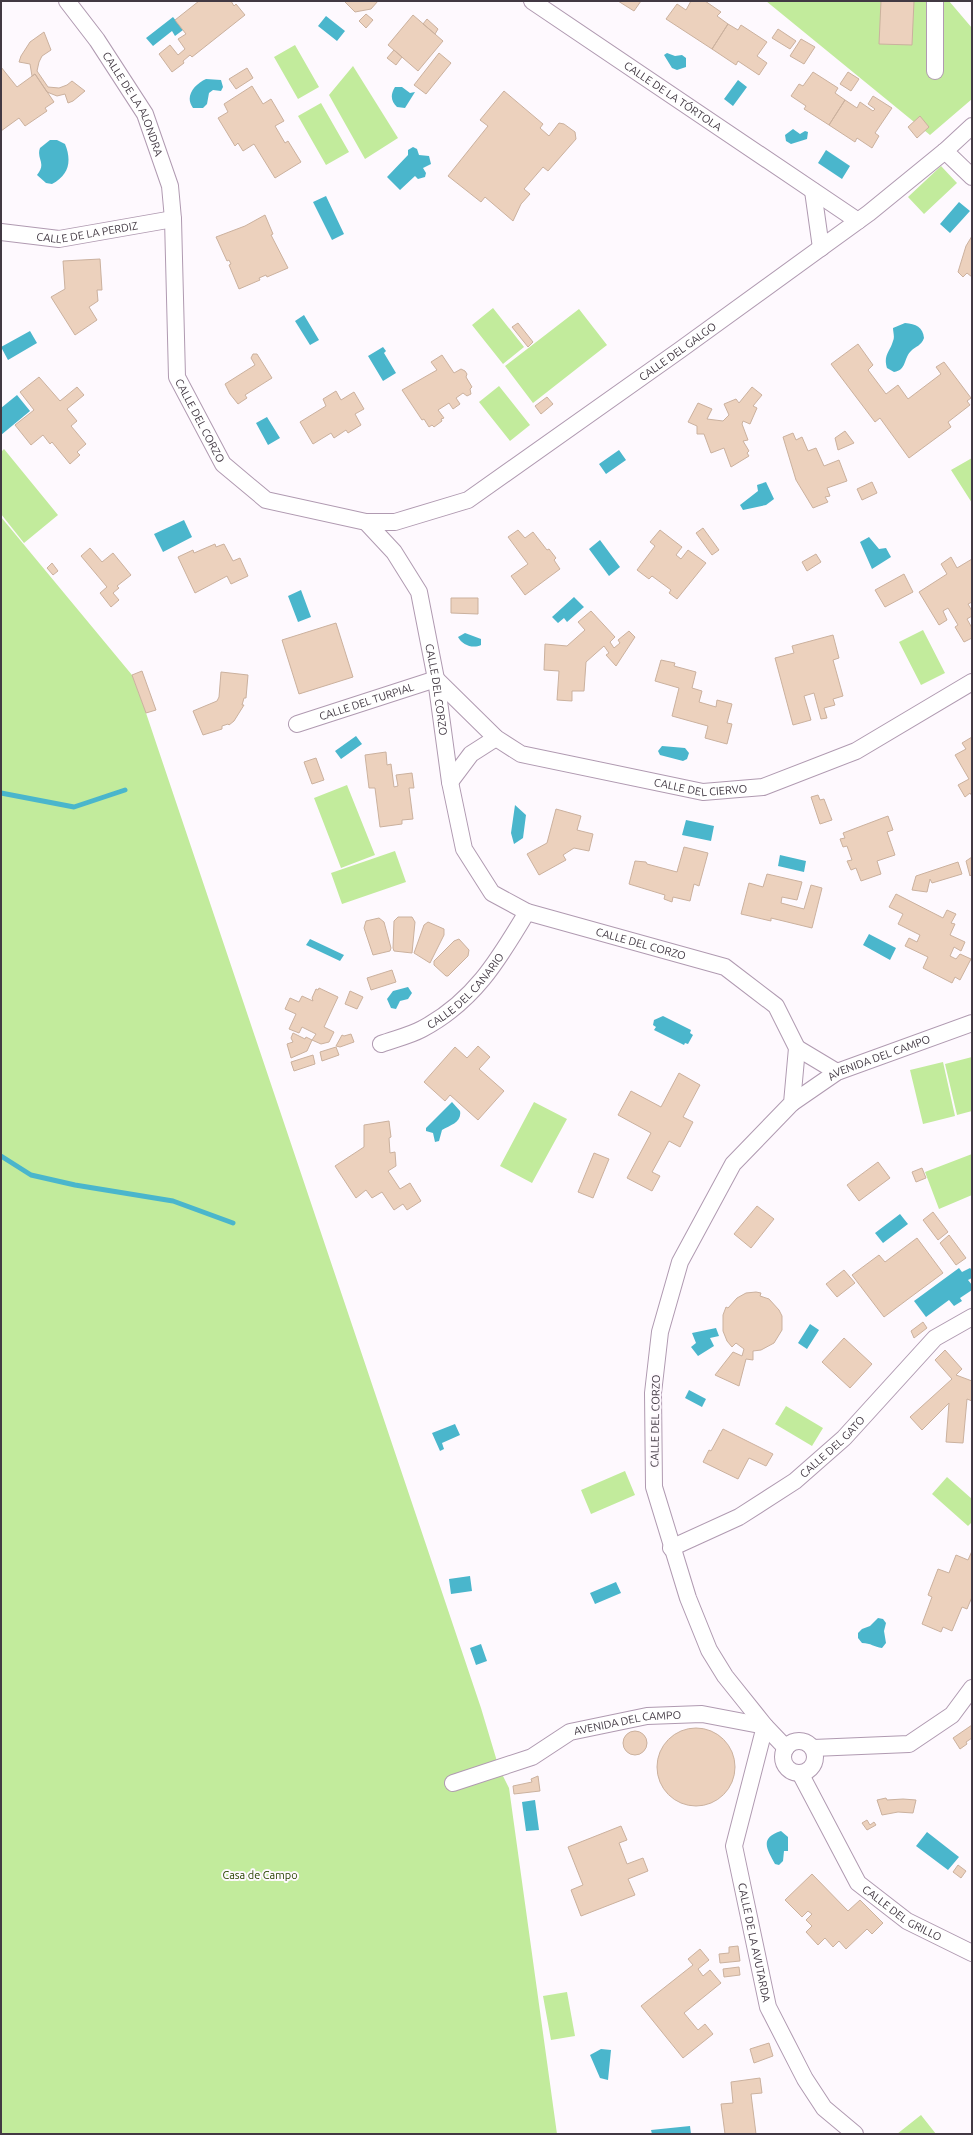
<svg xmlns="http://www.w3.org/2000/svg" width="973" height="2135" viewBox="0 0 973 2135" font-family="Ubuntu,sans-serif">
<rect width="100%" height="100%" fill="#fef9fe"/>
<path fill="#c2eb9c" d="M766,1H949L972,28V99L930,135Z
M295,45L319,87L298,99L274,57Z
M353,66L398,138L365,159L329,95Z
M321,103L349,152L326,165L298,116Z
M941,166L957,183L924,214L908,197Z
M493,308L524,347L503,364L472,325Z
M579,309L607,345L533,403L505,366Z
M499,386L530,425L510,441L479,402Z
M4,449L58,515L24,543L1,514V452Z
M972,458V503L951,470Z
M1,517L132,675L145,710L481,1708L499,1768L509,1788L557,2134H1Z
M923,630L945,673L921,685L899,642Z
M347,785L375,855L341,868L314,798Z
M395,851L406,882L342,904L331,873Z
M972,1057V1111L957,1115L945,1064Z
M943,1062L955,1116L923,1124L910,1070Z
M534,1102L567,1119L532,1183L500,1166Z
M972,1154V1195L939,1209L925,1172Z
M786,1406L823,1428L812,1446L775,1424Z
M625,1471L635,1495L591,1514L581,1490Z
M947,1477L972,1499V1522L968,1526L932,1494Z
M567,1992L575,2036L551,2040L543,1996Z
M921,2115L936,2134H897Z"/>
<path fill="#4ab6cc" d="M326,16L345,31L337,41L318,26Z
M173,17L183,30L175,36L172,31L153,46L146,38Z
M667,53L675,56L682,55L686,58V67L677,70L672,68L664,55Z
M206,79L221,80L223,87L221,91L213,90L209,93L207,104L203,108H193C184,96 195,84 206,79Z
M738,80L747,87L733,106L724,99Z
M395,87H402L410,93L415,92L405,108L397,107C391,101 390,95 395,87Z
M793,129L800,134L805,131L808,132L807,139L791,144L786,141L785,135Z
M50,140H57L65,144C72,161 69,175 52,184L46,183L37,175C47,163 36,159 40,148Z
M413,147L417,149L419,155L429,156L431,164L423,168L426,173L425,177L418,179L415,176L400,190L387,177L408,155V150Z
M826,150L850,166L842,179L818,163Z
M326,196L344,234L332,240L313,202Z
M959,202L970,211L950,233L940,224Z
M304,315L319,340L310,345L295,321Z
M905,323C916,324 923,327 924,338C921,346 916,346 911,351C903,359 907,370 894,372L887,368C883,355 890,352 893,341C895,337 893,332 893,328Z
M30,331L37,343L8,360L1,347Z
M383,347L386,351L384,353L396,373L383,381L368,356Z
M17,395L30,411L1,435V408Z
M267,417L280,438L268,445L256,423Z
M619,450L626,460L606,474L599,464Z
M766,482L774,499L766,505L743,510L740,505L758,491L757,485Z
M184,520L192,537L163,552L154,534Z
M869,537L879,549L886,548L891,557L872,569L860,542Z
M600,540L620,567L609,576L589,549Z
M301,590L311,617L298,622L288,596Z
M574,597L584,607L567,622L564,618L558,623L552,617Z
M465,633L481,639V645C473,649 462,645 458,637Z
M356,736L362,744L341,759L335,751Z
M662,746L685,748L689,753L687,759L683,761L660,755L658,751Z
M515,805L526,815L523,838L514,844L511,833Z
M686,820L714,826L711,841L682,835Z
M780,855L806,861L804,872L778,866Z
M869,934L896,948L890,960L863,945Z
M310,939L344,955L340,961L306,945Z
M408,987L412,993L408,999L400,1001L396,1009L391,1008L387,999L393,991Z
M663,1016L691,1030L690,1033L693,1035L688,1044L685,1043L684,1045L654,1030L656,1027L653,1025L654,1020Z
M452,1102L460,1111C462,1122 451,1125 442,1130L439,1141L435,1142L433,1133L426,1131V1128Z
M900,1214L908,1224L883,1243L875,1233Z
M959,1268L962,1272L970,1268L972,1270V1278L968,1280L972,1285V1290L960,1298L962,1301L954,1306L949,1300L926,1317L914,1301Z
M810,1324L819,1330L807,1349L798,1343Z
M716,1328L719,1336L710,1338L714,1346L698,1356L691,1347L696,1343L692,1333Z
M689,1390L706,1399L702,1407L685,1398Z
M455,1424L460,1435L442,1443L444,1449L440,1451L432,1433Z
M470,1576L472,1591L451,1594L449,1579Z
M616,1582L621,1593L595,1604L590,1593Z
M878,1618L883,1619L886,1623L884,1631L886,1643L882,1648C874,1647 871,1643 862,1643L858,1638V1633L862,1629L870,1626Z
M481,1644L487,1661L476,1665L470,1648Z
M535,1800L539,1830L526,1831L522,1802Z
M781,1831L788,1837V1851H784L783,1861L779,1865L775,1864C767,1849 759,1838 781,1831Z
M927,1832L959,1857L948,1870L916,1846Z
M601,2049L611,2050L608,2080L600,2078L590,2055Z
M690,2126L691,2134H652L651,2130Z"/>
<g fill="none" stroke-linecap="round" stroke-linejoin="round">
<path stroke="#4ab6cc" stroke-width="5" d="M1,793L74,807L125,790
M1,1156L31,1175L75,1185L173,1201L233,1223"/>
</g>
<path fill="#ecd1bd" stroke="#cbb19e" d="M199,1H231L234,6L236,4L245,15L192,57L190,55L183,61L184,63L172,72L159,54L170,45L178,55L185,49L178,39L186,34L175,20Z
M344,1H378L371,9L355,12Z
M618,1H641L634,11Z
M691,1H705L721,12L717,16L728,24L712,49L666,19L677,4L686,10Z
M881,1H914L912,45L879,44Z
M366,14L373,20L366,28L359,21Z
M413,15L443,41L418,71L388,45Z
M427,19L438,29L435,34L423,24Z
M728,24L738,30L741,25L767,42L757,56L767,63L759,75L738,61L736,65L712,49Z
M778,29L796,41L790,49L772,38Z
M44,32L51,50L42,56L39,62L37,71L48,87L59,88L67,85L72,81L85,91L73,101L68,103L65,94L57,96L47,92L35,74L32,76L30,64L19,62L21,56L30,42Z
M801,39L815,47L804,64L790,56Z
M394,50L402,57L396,65L387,58Z
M439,53L451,63L426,94L414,85Z
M1,67L17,87L35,74L54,102L45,108L47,111L25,126L19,118L1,131Z
M247,68L253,78L236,89L229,79Z
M813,72L838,88L835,93L845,100L829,125L804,109L806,106L791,96L799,84L803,86Z
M848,72L859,79L851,91L840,84Z
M252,86L263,104L271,99L284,121L275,126L285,143L288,141L301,162L275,178L254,144L243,151L238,143L235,146L218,118L228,112L224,104Z
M504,91L543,124L540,128L549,136L559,123L564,124L575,132L576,139L548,171L543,167L524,189L530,194L521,204L513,221L485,197L481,202L448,176L488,126L480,120Z
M873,96L892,108L875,133L879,136L872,148L857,138L855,142L829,125L845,100L857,108L860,102L873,111L875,109L868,104Z
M920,116L929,127L917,138L908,127Z
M265,215L273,234L271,235L288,268L267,277L266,275L259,278L260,280L239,289L229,265L231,264L229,260L227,261L216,237L245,226Z
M972,236V277L967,273L963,277L958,272L966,246Z
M100,259L102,290H97L98,301L89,307L97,320L75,335L51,297L65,289L63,261Z
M518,323L533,342L528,347L512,327Z
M858,344L873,365L868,370L886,394L898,385L908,399L941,374L936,367L944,362L971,398L967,401L970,405L948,422L951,427L909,458L880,418L875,422L831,364Z
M253,354H257L272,378L245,395L247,398L238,404L230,394L225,384L255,365L251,358Z
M442,355L454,373L461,369L465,371L467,374L466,377L472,387L470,389L471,394L467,396L463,393L456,398L460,404L453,409L449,403L438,410L444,418L441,419L442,421L434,427L432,425L429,427L424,419L422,420L402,390L437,370L431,362Z
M39,377L60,401L77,387L84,395L67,409L77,421L71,426L86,444L77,452L80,455L70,464L52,442L50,444L43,435L31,445L15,425L34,410L20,392Z
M752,387L762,395L753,406L757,408L750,424L743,421L742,424L748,440L743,441L749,451L747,453L749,456L731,467L724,448L711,453L704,434H697V426L688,422L698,403L712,409L707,419L723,421L729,415L724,404L736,399L739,403Z
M336,391L341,400L354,392L364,409L355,414L361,425L348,433L346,430L334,438L331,433L313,444L300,422L326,406L323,399Z
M547,397L553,404L541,414L535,406Z
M845,431L854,443L838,450L835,438Z
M793,433L796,440L802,437L808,451L816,448L824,466L839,460L847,481L827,488L830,496L825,497L828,502L813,508L796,480L783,437Z
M872,482L877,493L862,500L857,489Z
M703,528L719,550L712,555L696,533Z
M518,530L525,538L533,532L547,550L549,549L556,558L554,560L560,569L525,595L511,576L528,564L508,537Z
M660,530L682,547L676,555L681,559L688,550L706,563L677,599L669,593L671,590L652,576L649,579L637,570L655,546L650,542Z
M215,544L216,547L224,544L233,561L240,558L248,576L231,584L227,576L195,593L178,557L193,550L194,553Z
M90,548L102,562L113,553L131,575L117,586L119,588L113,593L119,600L111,607L100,593L107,587L81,556Z
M816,554L821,562L807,571L802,562Z
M951,557L957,568L972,559V602L968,604L972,611V616L967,619L972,628V638L964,642L955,627L958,625L948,608L943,611L947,620L939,625L919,592L947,574L941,564Z
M52,563L58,571L53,575L47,568Z
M904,574L913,592L885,607L875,590Z
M451,598H478V614L451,613Z
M591,611L615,637L610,642L614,648L620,643L618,640L629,631L635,637L616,666L606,655L609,653L604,646L586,662L584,691H572V701L557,700L559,671L544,670L545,644L567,646L585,630L578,622Z
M336,623L353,677L299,694L282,640Z
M833,635L839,658L833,660L843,696L833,699L835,705L824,708L827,718L821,719L814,693L804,696L811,720L793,725L775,658L794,653L792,646Z
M661,660L675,663L674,666L696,672L692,688L702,691L699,702L716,707L717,700L732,704L727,723L732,724L727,744L705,738L708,726L672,716L679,688L655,681Z
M142,671L156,710L146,713L132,675Z
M221,672L248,675L246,698H244L242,705H244L234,721L229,725L228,724L222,726V729L203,735L193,711L217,701L219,697Z
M972,737V796L970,793L965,797L958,785L969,779L955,755L966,749L962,743Z
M386,752L387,765L391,764L394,787L398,786L396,775L412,773L414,788H409L413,819L402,820V824L380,827L375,788H369L365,755Z
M316,758L324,780L312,784L304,762Z
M818,795L820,800L824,799L832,820L820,824L811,797Z
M556,809L581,816L577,830L593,834L589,851L574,848L563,855L566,860L539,875L527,854L547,843Z
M888,816L893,830L887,832L895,855L877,861L881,874L861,881L856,868L851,870L847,861L852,860L847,846L843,847L840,839L845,838L843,833Z
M684,847L708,853L699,886L694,884L690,901L673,897L672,902L664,899L665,895L629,884L635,861L646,862L647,864L677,872Z
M972,857V874L970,876L966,861Z
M958,862L962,874L932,883L930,879L927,892L912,890L916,876Z
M767,874L802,882L797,900L782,897L781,903L804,909L811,885L822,888L812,928L771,918V921L741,914L749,883L763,887Z
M896,894L943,918L947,910L956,914L951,923L955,924L950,935L965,942L961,951L954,947L950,956L956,959L960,954L971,959L960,980L955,977L952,983L923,968L928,957L905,946L909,938L917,942L920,935L898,924L903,914L889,907Z
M398,917H412L415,922L412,953L394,951L393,948L394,921Z
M379,918L384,922L391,948L390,951L373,955L364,928L366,921Z
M428,922L444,929V935L430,963L414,953L424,925Z
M459,939L469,950L468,956L448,976H446L434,965V961L454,941Z
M392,970L396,982L371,990L367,978Z
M319,988L338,997L324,1027L334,1032L329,1042L321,1044L312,1040L316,1034L302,1027L299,1033L289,1029L296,1014L285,1009L290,998L299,1002L302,996L313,1001L312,998L316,989L318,990Z
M350,991L363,997L357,1009L345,1004Z
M293,1033L305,1039L306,1037L312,1040L307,1051L291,1058L287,1044L293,1042L291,1038Z
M351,1034L354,1042L340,1047L336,1046L342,1035L344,1036Z
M478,1046L490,1057L479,1069L504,1091L478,1120L450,1095L445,1101L424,1082L455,1047L467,1058Z
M336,1047L339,1055L322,1061L320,1052Z
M313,1055L315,1064L294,1071L291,1062Z
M679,1073L700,1085L683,1117L693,1122L680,1147L669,1141L652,1172L660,1176L652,1191L627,1178L651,1133L618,1115L631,1091L661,1107Z
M389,1121L391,1137L389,1138L390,1153L395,1152L396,1166L388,1171L400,1189L410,1183L421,1201L407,1210L403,1204L394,1210L382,1192L372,1198L366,1190L356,1198L335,1166L364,1147V1125Z
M594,1153L609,1159L593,1198L578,1192Z
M878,1162L890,1178L859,1201L847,1185Z
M922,1168L926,1178L916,1182L912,1172Z
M757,1206L774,1219L751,1248L734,1234Z
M933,1212L948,1232L938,1240L923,1220Z
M949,1235L966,1258L956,1265L940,1243Z
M917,1238L943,1273L884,1317L852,1275L879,1255L885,1262Z
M844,1270L855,1283L837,1297L826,1284Z
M756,1292L761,1293L760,1296L769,1299L779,1310L782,1316V1330L774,1343L761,1350L753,1351V1360L746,1359L739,1386L715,1375L733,1352L742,1356L744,1349L736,1343L732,1347L727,1341L723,1331V1315L726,1307L728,1308L737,1298L746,1293Z
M923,1322L927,1328L914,1338L911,1331Z
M844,1338L872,1364L850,1388L822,1362Z
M945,1350L962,1369L956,1375L972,1381V1401L967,1399L963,1443L946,1442L949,1403L922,1430L910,1417L952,1379L935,1360Z
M723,1429L773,1454L766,1466L749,1458L738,1479L703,1462L709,1450L711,1451Z
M972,1551V1597L967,1609L962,1607L952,1631L943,1627L941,1632L922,1624L932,1597L928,1595L938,1569L949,1573L956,1555L968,1560Z
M972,1725V1738L966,1742L967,1744L960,1749L953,1738Z
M657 1767a39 39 0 1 1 78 0a39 39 0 1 1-78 0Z
M623 1743a12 12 0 1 1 24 0a12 12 0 1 1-24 0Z
M538,1776L540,1791L514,1794L513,1786L532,1782L531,1779Z
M886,1798L887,1800L903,1799L916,1800L913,1813L898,1812L882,1815L877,1800Z
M867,1820L870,1825L874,1822L876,1825L867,1830L862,1823Z
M621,1826L627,1840L619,1843L627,1864L643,1858L648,1871L628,1879L635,1895L581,1916L571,1890L583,1885L568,1847Z
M958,1865L966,1871L961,1878L953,1872Z
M812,1874L848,1911L860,1900L883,1923L872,1934L867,1929L846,1949L839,1941L833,1947L825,1938L818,1945L806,1932L812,1926L806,1920L812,1914L808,1911L802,1917L785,1900Z
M738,1946L740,1961L720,1963L719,1954L729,1953V1947Z
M700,1949L709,1960L698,1969L703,1976L710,1970L721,1983L684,2013L698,2030L705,2024L713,2034L683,2058L641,2006L693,1965L688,1959Z
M739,1967L740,1975L724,1977L723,1969Z
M769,2043L773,2056L754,2063L750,2049Z
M760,2078L762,2093L751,2094L756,2134H725L721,2104L733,2103L731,2082Z"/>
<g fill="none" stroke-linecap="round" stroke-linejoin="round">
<defs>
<g id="minor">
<path id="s1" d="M67,1L97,40L145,114L170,186L173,219L177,377L223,464L266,500L366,522L394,552L419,592L436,679L450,782L464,849L492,893L527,912L725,967L776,1006L797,1048L792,1103L733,1164L680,1262L660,1332L653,1393L654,1487L688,1598L709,1650L725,1676L765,1726L786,1748"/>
<path id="s2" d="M532,1L858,221"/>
<path d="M935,1V71"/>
<path d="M945,151L972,177"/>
<path d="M813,191L821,248"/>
<path id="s3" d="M1,232L59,239L173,219"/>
<path id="s4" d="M366,522H395L468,500L680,350L869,213L945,151L972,126"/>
<path id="s5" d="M297,724L436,679L496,738L521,754L703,792L763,787L856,751L972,682"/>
<path d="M450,782L471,754L496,738"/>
<path id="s6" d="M381,1044C394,1039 409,1036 422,1029C473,1002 498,961 527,912"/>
<path d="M797,1048L837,1072"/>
<path id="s7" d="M792,1103L837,1072L972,1023"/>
<path id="s8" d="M671,1548L739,1517L795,1481L844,1438L935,1338L972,1317"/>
<circle cx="799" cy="1757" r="16"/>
<path d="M813,1748L909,1744L952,1715L972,1688"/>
<path id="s9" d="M800,1773L858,1883L907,1921L972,1953"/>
<path id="s10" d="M453,1783L532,1757L570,1732L647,1716L702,1714L765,1726L734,1846L768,2007L805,2079L824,2108L855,2134"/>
</g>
</defs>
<use href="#minor" stroke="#b09ab1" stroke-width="18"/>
<use href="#minor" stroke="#fff" stroke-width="16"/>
</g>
<g text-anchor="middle" stroke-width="4" stroke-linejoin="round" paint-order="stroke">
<g font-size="11" fill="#423943" stroke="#fef9fe">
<text dy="4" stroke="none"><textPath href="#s2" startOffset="170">CALLE DE LA TÓRTOLA</textPath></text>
<text dy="4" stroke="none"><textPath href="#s1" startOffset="123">CALLE DE LA ALONDRA</textPath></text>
<text dy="4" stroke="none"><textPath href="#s3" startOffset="87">CALLE DE LA PERDIZ</textPath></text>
<text dy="4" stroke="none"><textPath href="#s4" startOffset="362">CALLE DEL GALGO</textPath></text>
<text dy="4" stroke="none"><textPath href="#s1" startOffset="454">CALLE DEL CORZO</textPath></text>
<text dy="4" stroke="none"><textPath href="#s1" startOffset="849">CALLE DEL CORZO</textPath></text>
<text dy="4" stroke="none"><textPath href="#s5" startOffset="73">CALLE DEL TURPIAL</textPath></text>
<text dy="4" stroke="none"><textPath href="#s5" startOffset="443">CALLE DEL CIERVO</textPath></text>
<text dy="4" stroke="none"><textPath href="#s1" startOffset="1221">CALLE DEL CORZO</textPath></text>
<text dy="4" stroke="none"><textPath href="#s6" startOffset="102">CALLE DEL CANARIO</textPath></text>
<text dy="4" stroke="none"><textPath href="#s7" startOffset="99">AVENIDA DEL CAMPO</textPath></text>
<text transform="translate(655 1421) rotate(-89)" y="4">CALLE DEL CORZO</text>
<text dy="4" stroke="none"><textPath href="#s8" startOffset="192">CALLE DEL GATO</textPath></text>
<text dy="4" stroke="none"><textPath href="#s10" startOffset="187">AVENIDA DEL CAMPO</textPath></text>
<text dy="4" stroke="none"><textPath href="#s9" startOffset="178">CALLE DEL GRILLO</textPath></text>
<text dy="4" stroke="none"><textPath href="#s10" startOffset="549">CALLE DE LA AVUTARDA</textPath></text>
</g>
<g font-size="11" fill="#284300" stroke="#fef9fe">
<text x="260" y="1879">Casa de Campo</text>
</g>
</g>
<rect width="973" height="2135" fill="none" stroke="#423943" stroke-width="4"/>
</svg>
